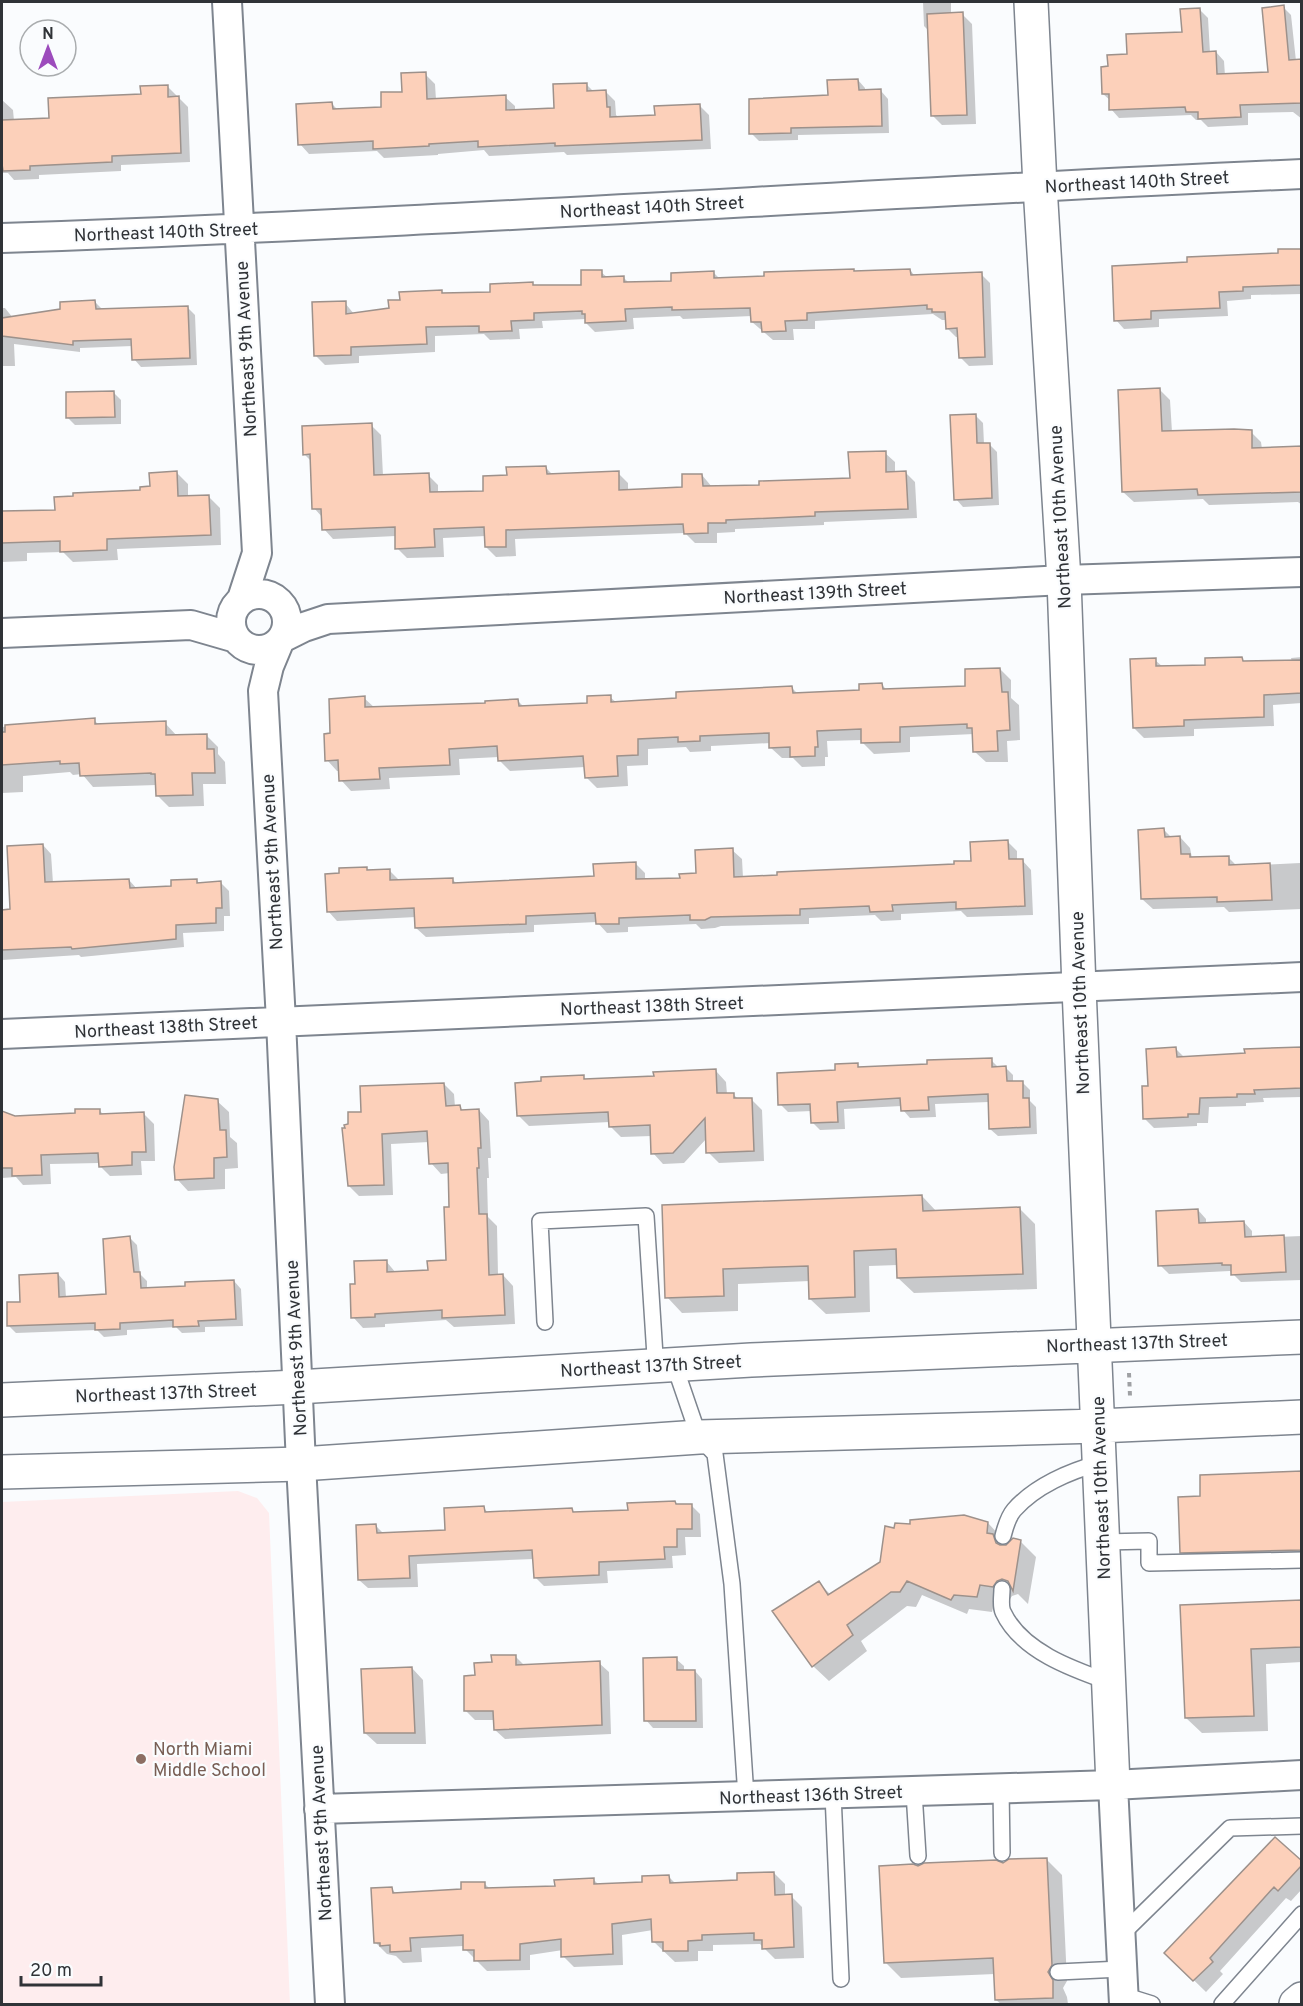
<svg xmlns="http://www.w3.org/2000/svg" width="1303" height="2006" viewBox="0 0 1303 2006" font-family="Overpass,sans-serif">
<rect width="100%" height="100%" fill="#fafcfe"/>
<path fill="#feedee" d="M238,1491L257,1498L269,1513L290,2004H2V1502Z"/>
<path fill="#0003" d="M923,2H951V14H962L972,24L976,124L942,125L933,116L929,31L924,26Z
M1283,7L1291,15L1296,61H1302V119L1293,112L1248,113V125L1208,127L1201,120H1196L1191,115L1119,118L1111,109V101L1103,94L1109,68L1128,56L1183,34L1200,10L1208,18L1210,53L1216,52L1224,61L1225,76L1270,74Z
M425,74L435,84L436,100L505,97L515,106V111L555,109L586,84L594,92L605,91L615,101L616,115L619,118L656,117L699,105L709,115L711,149L567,155L564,152L489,156L484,150L438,154V155L384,158L377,151L309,154L300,144L332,104L338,110L383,108Z
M858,80L865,88V92L881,91L888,99L889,133L798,135V140L759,141L751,133L829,97Z
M167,86L188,107L190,162L121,165V171L39,175V179L14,180L8,173H2V100L13,110L14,121L51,120L142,95Z
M1302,250V294L1251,295V299L1227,301L1228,316L1159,319V327L1124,329L1116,320L1189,264L1279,255Z
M910,270L915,276L981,274L990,283L993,365L969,366L960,357L959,337H956L947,328V320H942L933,314L815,321V329H793L794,340H773L752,322V316L683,319L680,316L633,318L634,329L595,332L586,323V319L542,321L543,328L519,329L520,339L490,340L484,334L435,336V352L359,356V363L325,365L316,356L345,303L354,314L390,309L401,301L441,292L444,295L492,293L532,284L535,287H582L601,272L608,278L623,277L630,284L673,282L713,272L720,279L807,274Z
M95,302L103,310L187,307L195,315L197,365L141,367L134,359L133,346L80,348V352L14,344L15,366H2V308H5L13,318L61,310Z
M1160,390L1170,400L1172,432H1251L1261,442L1262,449L1302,447V505L1298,502L1209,505L1203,499L1134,502L1123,492Z
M113,392L121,400V424L75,425L68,418Z
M975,415L983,423L984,444H989L997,452L999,505L963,507L956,499Z
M371,425L381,435L383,476L428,475L438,485V493L485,492L508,476L546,468L553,475L618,473L628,483V491L684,489L702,475L712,487L760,486L851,479L885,453L895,462V473L905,472L915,482L917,518L824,522V525L735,529V532L717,533V543H695L685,533L515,539L516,556L496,557L486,547V536L443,538L444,557L407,558L397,548L396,536L333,539L324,529L323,518L314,508L312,462L304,454Z
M177,473L188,484V497H209L220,508L221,545L117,549L118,560L73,562L63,552L27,553V561L2,562V513L56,511L141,492Z
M1302,657V703L1273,705L1274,726L1194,729V736L1144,738L1134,728L1155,660L1163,667L1207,666L1242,659L1245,663L1292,662L1291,658Z
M1000,669L1011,680V698L1019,705L1020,740L1007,741L1008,762H986L975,752L974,734L910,737V752L874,754L863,743V740L827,741L828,757H825V766L802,767L793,758H782L771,748V743L711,746V751L690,752L686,747L648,749V765L627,766L628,786L597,788L586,777L585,767L510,771L499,760V757L459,759L460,775L389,778L390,789L351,791L341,780L340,771H337L327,760L332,735L364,698L375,708L486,705L518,701L524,707L589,704L610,697L617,703L678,700L792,688L798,694L860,692L882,685L888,691L967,687Z
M94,720L100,726L165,723L177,736L206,735L218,747V754L225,762L226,784H203L204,806L169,807L157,795V785L93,787L82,774L73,775L70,772L23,776V792L2,793V727Z
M1164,830L1172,838L1180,837L1190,848L1192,858L1228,857L1237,866L1300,863L1302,842V909L1229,912L1224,907L1153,909L1142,899Z
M1008,842L1017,851V860H1022L1031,870L1033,915L967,917L961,911L901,914V920L881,921L875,915L809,918V924L721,926L715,928L701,929L696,924L628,927V932L607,933L597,922L534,925V932L426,937L416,928V917L337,921L328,911L366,869L369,872L390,871L399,880L452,879L457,884L595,877L635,863L645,873V880L681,879L698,875L732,850L742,859L743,878L956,866L973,862Z
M43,845L51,854L53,883L129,880L138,890L173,888L197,881L200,884L221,883L229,891L230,916H224V931L183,933L184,947L81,957L79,955L2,960V911H12Z
M1302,1048V1097L1263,1098L1264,1102L1246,1103V1106L1209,1107L1208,1123H1197V1126L1154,1128L1144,1118L1149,1087L1176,1049L1185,1058L1221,1057Z
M991,1060L999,1068L1005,1067L1013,1075V1083L1022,1082L1030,1090V1101L1036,1107L1037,1134L998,1136L990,1129L989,1102L935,1104L936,1117L910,1118L903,1110L902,1106L844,1109L845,1129L820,1130L812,1122V1111L788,1112L780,1104L836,1071L857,1065L861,1068Z
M716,1071L726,1082L727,1094H733L738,1099H751L762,1110L764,1161L719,1163L708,1152L707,1138L684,1163L663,1164L653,1153L652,1136L621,1137L610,1126V1122L529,1126L518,1115L583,1077L587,1081L655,1077Z
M444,1084L454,1094L455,1107H460L464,1112L479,1110L489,1121L491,1158H488L489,1178H487L488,1217L497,1226L498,1275H503L513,1286L515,1324L454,1327L446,1320L385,1324V1327L363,1328L353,1317L357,1285L386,1261L396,1273L429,1271L447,1262L451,1208L450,1173L441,1174L431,1163L429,1142L391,1144L393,1195L359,1196L349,1186L363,1113Z
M217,1101L229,1112L230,1137L237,1143L238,1168L225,1169V1189L188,1191L177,1179Z
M99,1110L104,1115L144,1114L154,1124L155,1161H141L142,1175L110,1176L100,1166V1163L50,1164L51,1184L23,1185L16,1177L2,1178V1114L14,1117L77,1115Z
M922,1196L937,1212L1020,1209L1035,1224L1037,1289L914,1293L898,1278V1265L869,1266L870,1312L826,1314L810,1299V1281L738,1284V1311L682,1313L667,1297L663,1206Z
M1198,1210L1206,1219V1224L1244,1222L1252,1231V1238L1302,1236V1280L1241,1282L1230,1271L1169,1274L1160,1265Z
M130,1238L137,1245L140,1274L147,1281V1289L186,1288L234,1281L241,1289L243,1326L205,1327V1332L182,1333L176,1327L127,1330V1335L104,1337L97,1330L16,1333L9,1326L21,1303L58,1274L65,1282L66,1298L108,1295Z
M1302,1473V1565L1197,1567L1182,1552L1202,1497Z
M675,1502L678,1506L691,1505L700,1514L701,1537H685L686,1555L672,1556L673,1568L607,1571L608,1583L544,1586L535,1577L534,1559L417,1564L418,1587L368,1588L359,1580L376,1526L384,1534L447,1532L484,1508L489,1514L572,1510L575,1513L629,1512Z
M988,1523L1003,1539L1004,1547L1020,1541L1036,1557L1028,1604L1018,1594L1012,1596L1008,1602L995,1600L992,1612L969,1609L967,1614L922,1595L916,1607L907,1606L861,1641L867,1651L829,1681L813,1666L774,1611L819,1583L831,1595L881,1563L895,1530Z
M1302,1602V1662L1266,1664L1268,1731L1202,1733L1186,1718L1182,1606Z
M515,1656L525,1666L599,1663L609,1672L611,1734L505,1739L495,1730V1720H475L466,1711L476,1677L493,1664Z
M676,1659L684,1666V1671H695L702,1679L703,1728H653L646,1720Z
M412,1668L423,1680L426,1744H377L365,1733Z
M1046,1859L1062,1875L1067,1981L1063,1988L1067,1997L1068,2004H1001L996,2000L995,1974L901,1978L885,1962L918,1867L1003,1864Z
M1302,1863V1889L1291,1901L1286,1898L1220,1971L1223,1974L1206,1992L1166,1953Z
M774,1873L785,1884V1896H791L802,1907L804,1958L775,1959L760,1944L713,1945V1951H698V1961L675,1962L654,1942L653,1930L622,1935L623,1965L574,1967L563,1956V1950L530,1955V1970L487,1971L465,1949L464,1946L421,1948L422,1962L403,1963L396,1956L387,1954L376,1943L392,1889L397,1895L463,1891L484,1883L491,1890L556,1888L593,1879L599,1885L644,1883L669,1877L676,1884L739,1882Z"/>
<path fill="#fcd0ba" stroke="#9d918b" stroke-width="1.5" d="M1284,5L1289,60L1302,59V103L1240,105L1241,117L1198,119V112H1186L1185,107L1109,110V94H1102L1101,67L1108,66L1107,55L1127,54L1126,34L1182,32L1180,9L1200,8L1203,52L1216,51L1217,74L1268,72L1262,8Z
M963,12L967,115L931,116L927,14Z
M426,72L427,99L506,95V110L554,108L553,84L587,83V91L606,90L607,107H610V117L655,115L654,106L700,104L702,140L555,146V143L478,147V141L429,144V146L373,149V141L298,145L296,104L332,102L333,109L381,107V92H402L401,73Z
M858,79L859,90L881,89L882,126L791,128V133L749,134V99L828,95L827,80Z
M168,85V97L179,96L181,153L112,156V162L30,166V170L3,171L2,164V120L49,118L48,98L141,94L140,86Z
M1278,249H1302V285L1243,287V291L1219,292L1220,308L1151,311V319L1114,321L1112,266L1187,262V257L1278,253Z
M854,269V271L910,269L911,275L982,272L985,357L959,358L957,328L946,329L945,312H932V309H927V305L807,313V320L785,321L786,331L762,332L761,322H751L750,308L672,310V307L625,309L626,321L585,323V314H582V311L534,313V320L511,321L512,331L479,332V326L426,327L427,344L351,347V355L314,356L312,302L346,301V314L389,308L388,300H400L399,292L442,290V293L490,292V284L533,282V285H581V270H602V277L624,276V282L671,281V273L714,271V278L764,276V272Z
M95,300L96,309L188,306L190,358L132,360L131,339L73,341V345L2,336V318L60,309V302Z
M1160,388L1162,431L1234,429L1252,430V448L1302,446V492L1198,495L1197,489L1122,492L1118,390Z
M114,391L115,417L66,418V392Z
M976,414L977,443H990L992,498L954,500L950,415Z
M372,423L374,475L429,473L430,492L483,491V476L507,475L506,467L546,466L547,474L619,471V490L682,487V474H702L703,486L759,485V481L850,478L848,452L886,451V472L906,471L908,509L815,512V516L726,520V523H708V533L684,534L683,524L506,530V547H485L484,527L434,529L435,547L395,549V527L322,530L321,509H312L310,454L303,455L302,426Z
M177,471L178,496L209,495L211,535L107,539V550L60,552V541L2,543V511L55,510L54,497L73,496V493L140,490V487L150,486L149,473Z
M1242,657L1243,661L1302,660V693L1264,695V717L1184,720V726L1133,728L1130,659L1156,658V666L1205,665V658Z
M1000,668L1002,692H1008L1010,730L997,731L998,751L973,752L972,728H967V724L900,727V742L861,743V729L817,731L818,747H815V756L790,757V747L769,748V733L700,736V741L678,742V737L638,739V755L617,756L618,776L585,778L583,756L498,761L497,746L449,749L450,765L379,768L380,779L339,781L338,760L325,761L324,734L330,733L329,699L365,696V707L485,703V701L518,699L519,706L587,703V696L611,695V702L676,698V692L792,686L793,693L859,690V684L882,683L883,689L965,686V669Z
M95,718V724L166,721V735L207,734V749H214L215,773H192L193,795L156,796L155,774H151V773L80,776L79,763L60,764V761L2,765V732H5V725Z
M1164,828L1165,837L1180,836L1181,854H1190V857L1229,856V865L1270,863L1272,900L1217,902V897L1141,899L1138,830Z
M1008,840L1009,859H1023L1025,906L956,909V902L892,905L893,911L870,912L869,906L800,909V915L711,917L705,920H690V915L619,918V924H596L595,913L526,916V924L415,928L414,908L327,912L325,874L339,873V868L367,867V870L390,869V880L453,878V883L594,876L593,864L636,862V879L680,878L679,874L696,873L695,850L733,848L734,877L777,875V872L954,864V861H971L970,842Z
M43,844L45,882L129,879L130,888L171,886V880L197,879V883L221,881L222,908H216V923L176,925V939L72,949L71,947L2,950V910L10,909L7,846Z
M1176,1047L1177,1057L1245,1053L1244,1049L1302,1047V1088L1254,1090L1255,1094H1237V1097L1200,1098L1199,1114H1188V1117L1143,1119L1142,1086H1148L1146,1049Z
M992,1058V1067L1006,1066L1007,1081H1023V1098H1029L1030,1127L989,1129L988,1094L928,1097L929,1110L901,1111L900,1098L837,1102L838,1122L811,1123L810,1104L778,1105L777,1073L835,1070V1064L858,1063V1067L927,1064V1060Z
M716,1069L717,1093H734V1098H752L754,1151L706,1153L705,1118L673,1153L651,1154L650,1125L609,1127L608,1112L517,1116L515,1083L541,1081V1077L584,1075V1079L654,1076L653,1072Z
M444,1083L446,1106L460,1105L461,1110L479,1109L481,1148H478L479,1168H477L479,1214H487L489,1275L503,1274L505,1315L442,1318V1310L375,1314V1317L351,1318L350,1284H355L354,1261L387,1260V1272L428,1270L427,1261L446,1260L444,1207H449L448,1163L429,1164L427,1131L382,1134L384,1185L348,1186L342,1128H345L344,1125L348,1124V1112H361L360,1086Z
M185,1095L218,1099L220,1130H226L227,1157L214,1158V1178L175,1180L174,1167Z
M75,1109H100V1114L144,1112L146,1152H132V1165L99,1167L98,1153L41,1155L42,1175L12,1176V1168H2V1111L15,1116L75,1113Z
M922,1195L923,1211L1020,1207L1023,1274L897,1278L896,1249L854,1251L855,1297L809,1299L808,1266L723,1269L724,1296L665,1298L662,1205Z
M1198,1209L1199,1223L1244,1221L1245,1237L1284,1235L1286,1272L1231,1275V1265H1222V1263L1158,1266L1156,1211Z
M130,1236L134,1272H140L141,1288L185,1286V1282L234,1280L236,1319L198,1321L199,1326L173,1327V1320L120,1323V1329L95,1330V1323L7,1326V1302H20L19,1275L58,1273L59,1297L106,1294L103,1239Z
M1302,1471V1550L1180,1553L1178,1497L1200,1496V1475Z
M675,1501L676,1504H692V1529H677V1547H664L665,1559L599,1562V1575L534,1578L532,1550L409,1556L410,1578L358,1580L356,1525L376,1524L377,1533L445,1530L444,1508L484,1506L485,1512L572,1508L573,1512L628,1510L627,1503Z
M964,1515L988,1522L987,1533L993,1534L996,1543L1000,1545H1006L1013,1538L1021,1540L1013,1591L1008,1581L1002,1579L997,1581L993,1587L980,1585L977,1597L954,1595L951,1600L907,1581L900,1592H891L847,1625L853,1635L812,1667L772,1611L819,1581L828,1595L880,1562L885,1526L894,1528L895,1523L910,1524V1520Z
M1302,1600V1647L1251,1649L1254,1716L1185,1718L1180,1605Z
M491,1655H516V1665L600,1661L602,1725L494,1730L493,1711H464V1676L475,1675L474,1663L492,1662Z
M677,1657V1670H695L696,1721H644L643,1658Z
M412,1667L415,1733H364L361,1669Z
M1275,1837L1302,1861V1865L1278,1891L1274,1887L1210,1958L1213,1962L1193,1981L1164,1953Z
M1047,1858L1052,1965L1048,1972L1053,1980V1998L995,2000L993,1958L884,1963L879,1866L913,1864L918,1866L924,1863L996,1860L1003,1863L1009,1859Z
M774,1872L775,1895L792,1894L794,1947L762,1949V1940H754V1933L702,1935V1940L688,1941V1951H663V1942H652L651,1919L612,1924L613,1954L561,1957V1939L520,1944V1960L474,1961V1950H463V1935L410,1938L411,1951L390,1952V1945L380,1946V1943H374L371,1888L392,1887L393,1893L461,1889V1882H485V1888L555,1886L554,1880L594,1878V1884L642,1882V1876L669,1875L670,1883L737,1880V1873Z"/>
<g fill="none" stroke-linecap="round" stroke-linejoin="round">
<defs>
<path id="lane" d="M545,1322L540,1221L646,1216L655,1356L674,1364L699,1437L715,1454L732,1584L746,1797
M1003,1536C1005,1528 1008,1517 1014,1510C1035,1486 1070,1471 1100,1463
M1103,1542L1149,1541V1563L1302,1560
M1002,1589C1002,1596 1000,1606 1003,1612C1021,1651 1072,1669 1109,1682
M1001,1789L1002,1853
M914,1792L918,1856
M833,1794L841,1979
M1120,1936L1230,1828L1302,1826
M1058,1972L1121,1969
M1123,1995L1152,2004
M1222,2004L1302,1914"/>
<path id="street" d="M227,2L257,553L242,599
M2,238C435,223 868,193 1302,174
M231 622a28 28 0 1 1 56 0a28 28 0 1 1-56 0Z
M2,633L191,625L236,638
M282,638L304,627L328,619L1064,580L1302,572
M279,642L269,666L263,691L281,1021L301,1464L330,2004
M2,1034L1302,977
M1113,1785L1124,2004
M319,1809L1113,1785L1302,1775"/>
<path id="secondary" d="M1031,2L1040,186L1064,580L1079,988L1113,1785
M2,1400L297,1387L751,1360L1302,1337
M2,1472L301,1464L699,1437L1098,1426L1302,1417
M1296,2004L1302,1999"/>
</defs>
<use href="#lane" stroke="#7e858f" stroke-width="18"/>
<use href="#street" stroke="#7e858f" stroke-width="32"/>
<use href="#secondary" stroke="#7e858f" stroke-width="36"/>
<path stroke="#9fa1a4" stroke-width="4" stroke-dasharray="4.5 4.5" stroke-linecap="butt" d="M1129,1373L1130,1396"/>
<use href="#lane" stroke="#fff" stroke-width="15"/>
<use href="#street" stroke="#fff" stroke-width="28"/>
<use href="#secondary" stroke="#fff" stroke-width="33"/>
</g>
<circle fill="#8d6e63" stroke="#fafcfe" stroke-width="2" cx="141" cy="1759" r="6"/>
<g text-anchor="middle" stroke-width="4.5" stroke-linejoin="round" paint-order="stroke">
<g font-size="18" fill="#303337" stroke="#fafcfe">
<text transform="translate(1137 182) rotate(-3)" y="6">Northeast 140th Street</text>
<text transform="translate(652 207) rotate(-3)" y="6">Northeast 140th Street</text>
<text transform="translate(166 232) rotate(-2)" y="6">Northeast 140th Street</text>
<text transform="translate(246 349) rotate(-93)" y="6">Northeast 9th Avenue</text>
<text transform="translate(1060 517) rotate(-93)" y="6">Northeast 10th Avenue</text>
<text transform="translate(815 593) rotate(-3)" y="6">Northeast 139th Street</text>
<text transform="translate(272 862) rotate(-93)" y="6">Northeast 9th Avenue</text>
<text transform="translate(1080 1003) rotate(-92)" y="6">Northeast 10th Avenue</text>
<text transform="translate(652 1006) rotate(-2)" y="6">Northeast 138th Street</text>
<text transform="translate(166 1027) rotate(-3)" y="6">Northeast 138th Street</text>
<text transform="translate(1137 1343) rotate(-2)" y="6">Northeast 137th Street</text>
<text transform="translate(296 1348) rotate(-93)" y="6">Northeast 9th Avenue</text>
<text transform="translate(651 1366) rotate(-3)" y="6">Northeast 137th Street</text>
<text transform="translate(166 1393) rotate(-2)" y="6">Northeast 137th Street</text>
<text transform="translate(1101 1488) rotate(-92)" y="6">Northeast 10th Avenue</text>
<text transform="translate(811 1795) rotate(-2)" y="6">Northeast 136th Street</text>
<text transform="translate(321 1833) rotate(-93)" y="6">Northeast 9th Avenue</text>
</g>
<g font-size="18" fill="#785e54" stroke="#fafcfe" text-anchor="start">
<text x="153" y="1755">North Miami<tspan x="153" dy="21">Middle School</tspan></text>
</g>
</g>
<rect width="1303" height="2006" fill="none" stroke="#303337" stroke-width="6"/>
<g transform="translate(48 48)"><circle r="28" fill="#fafcfe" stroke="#a9acae" stroke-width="1.5"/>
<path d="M0-4.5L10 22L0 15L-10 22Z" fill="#9c4bbc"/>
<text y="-9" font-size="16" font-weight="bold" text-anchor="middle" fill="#303337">N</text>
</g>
<path d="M21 1976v9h80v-9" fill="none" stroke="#303337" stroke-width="3"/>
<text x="30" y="1976" font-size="18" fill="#303337" stroke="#fafcfe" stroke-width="4.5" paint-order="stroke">20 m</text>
</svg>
